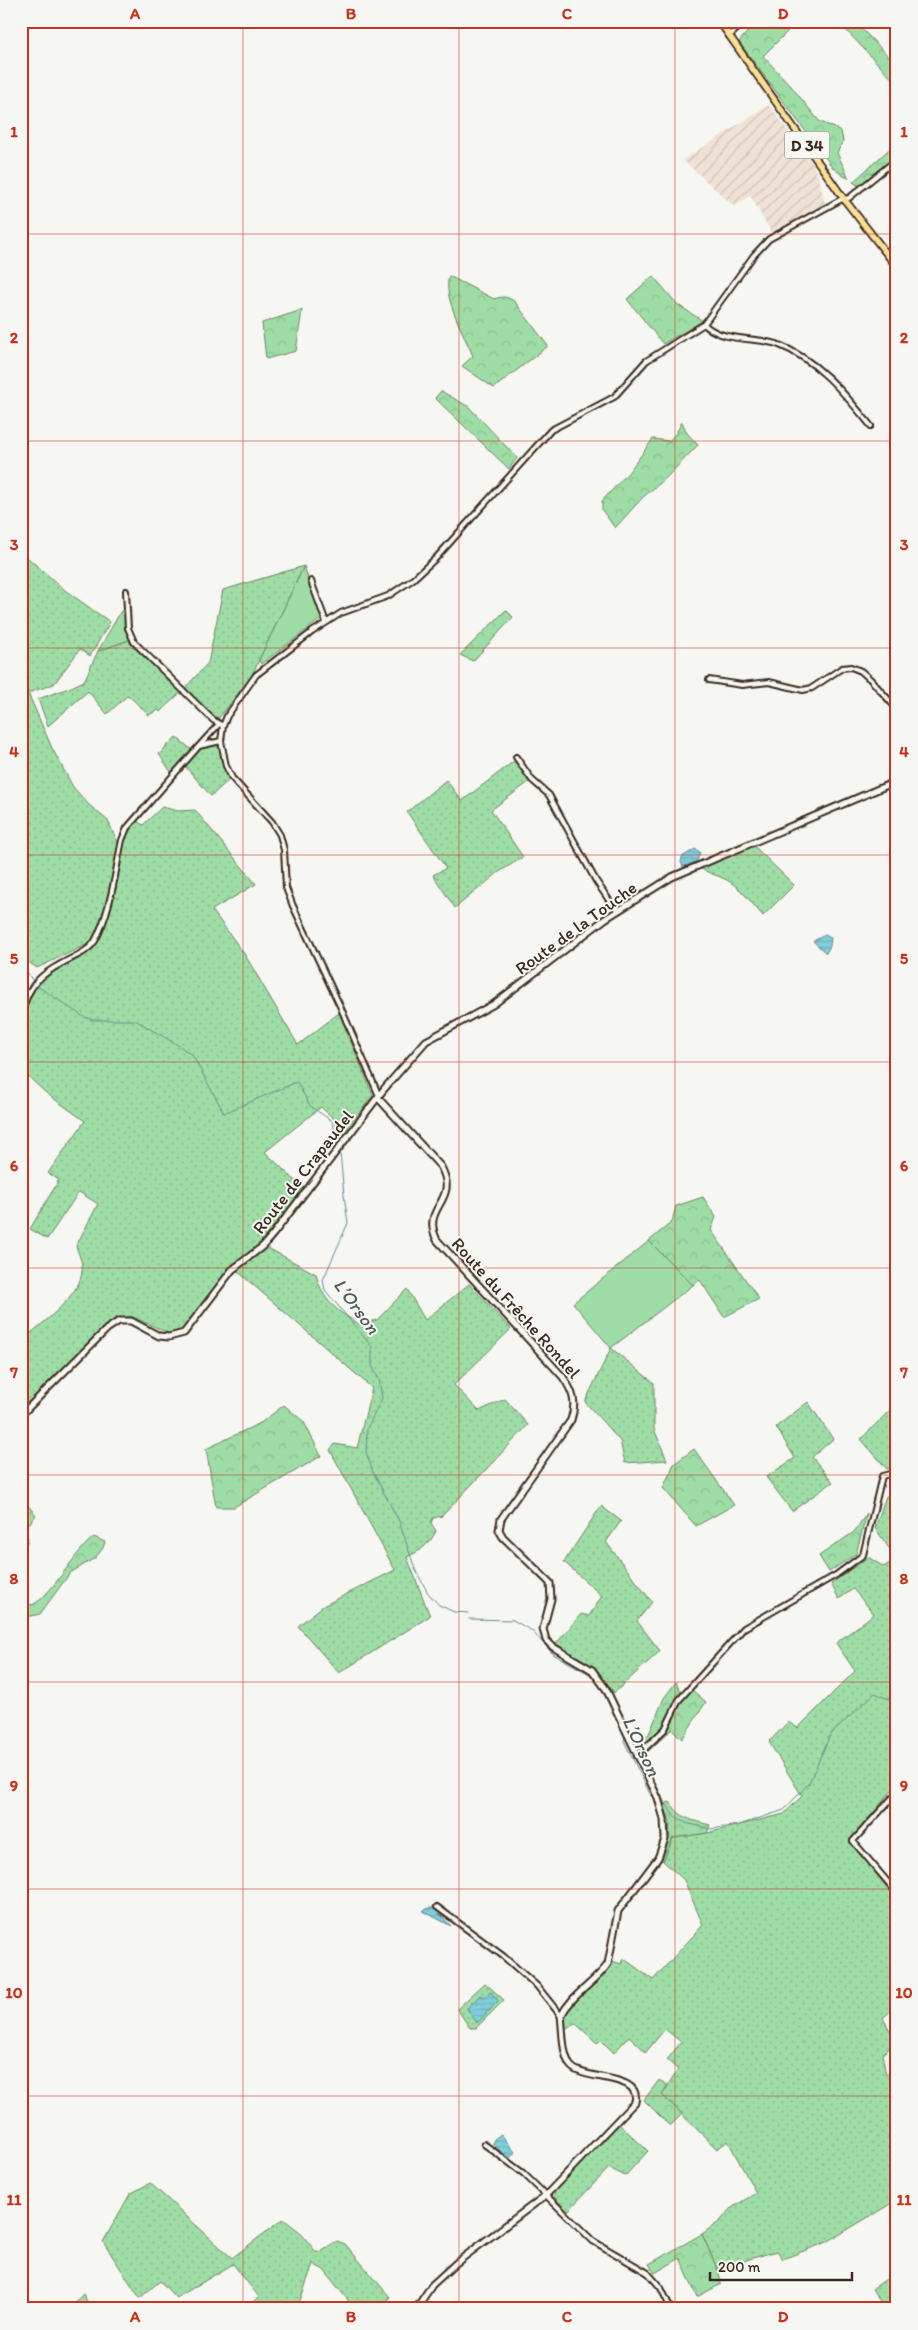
<svg xmlns="http://www.w3.org/2000/svg" width="918" height="2330" viewBox="0 0 918 2330" font-family="Itim,sans-serif">
<defs>
<pattern id="industrial-furrows" width="10" height="10" patternUnits="userSpaceOnUse" patternTransform="scale(1.25)"><rect width="10" height="10" fill="#efe1d5"/><path d="M-1 1l2-2M0 10L10 0M9 11l2-2" fill="none" stroke="#cec1b6"/></pattern>
<pattern id="grass-dots" width="8" height="8" patternUnits="userSpaceOnUse" patternTransform="scale(1.25)"><rect width="8" height="8" fill="#9edda5"/><path d="M2 2h.1M6 6h.1" fill="none" stroke="#89be8e" stroke-width="1.8" stroke-linecap="round"/></pattern>
<pattern id="forest-crowns" width="20" height="18" patternUnits="userSpaceOnUse" patternTransform="scale(1.25)"><rect width="20" height="18" fill="#9edda5"/><path d="M2 6a3 3 0 1 1 6 0M12 15a3 3 0 1 1 6 0" fill="none" stroke="#89be8e"/></pattern>
<pattern id="water-rules" width="6" height="5" patternUnits="userSpaceOnUse" patternTransform="scale(1.25)"><rect width="6" height="5" fill="#7fcedb"/><path d="M0 2.5h6" fill="none" stroke="#6fb1bc"/></pattern>
</defs>
<rect width="100%" height="100%" fill="#f6f6f2"/>
<filter id="ink" filterUnits="userSpaceOnUse"><feTurbulence type="fractalNoise" baseFrequency=".02" numOctaves="2"/><feDisplacementMap in="SourceGraphic" scale="10" xChannelSelector="R" yChannelSelector="G"/><feConvolveMatrix kernelMatrix="1 2 1 2 8 2 1 2 1" color-interpolation-filters="sRGB"/></filter>
<g filter="url(#ink)">
<path fill="url(#industrial-furrows)" d="M769,105L812,163L818,175L825,204L772,234L750,195L735,207L683,160Z"/>
<path fill="url(#grass-dots)" stroke="#6c8462" d="M21,552L66,591L110,622L90,656L80,649L54,684L28,693L52,748L73,787L88,804L108,821L119,845L103,917L93,938L86,945L37,968L21,957Z
M304,566L251,677L218,719L184,689L208,663L223,590Z
M129,640L132,646L181,692L160,712L158,710L149,715L128,695L107,714L88,691L48,726L38,699L69,688L84,681L98,651Z
M176,737L192,750L171,772L159,754Z
M214,744L219,745L225,771L230,779L211,796L184,765L199,748Z
M514,761L529,782L491,810L523,857L499,872L455,908L433,875L446,868L407,812L446,780L462,801Z
M162,807L178,811L195,810L256,884L212,910L245,955L298,1045L339,1013L373,1095L340,1138L334,1119L321,1107L265,1152L304,1189L259,1244L229,1269L182,1330L168,1333L131,1316L117,1319L93,1339L21,1412V1341C40,1325 86,1293 82,1265C81,1259 78,1252 76,1246L98,1204L79,1192L47,1239L30,1229L59,1180L48,1173L85,1121L46,1093L21,1070C21,1041 17,1002 41,980C48,973 58,969 67,965C77,960 92,953 97,943C117,903 114,855 135,820L143,825Z
M754,846L794,885L763,916C753,905 743,890 730,882C721,876 706,873 699,867Z
M266,1247L316,1274C323,1302 336,1310 359,1324L377,1320L407,1289L425,1320L469,1284L511,1329L454,1385L479,1411L505,1399L528,1425L442,1516L433,1518L431,1523L436,1531C431,1543 419,1552 407,1557L430,1616L339,1673L298,1626L323,1606L395,1570L330,1450L335,1444L357,1448L372,1388L236,1270Z
M611,1348L654,1383V1429L667,1460L625,1463L620,1441L585,1402Z
M808,1402L833,1439L812,1457L833,1482L792,1511L766,1477L795,1458L776,1427Z
M897,1403V1467L887,1469L861,1439Z
M890,1495L897,1511V1784L850,1841L897,1900V2005L883,2018L897,2043L882,2054L886,2075L897,2069V2200L827,2242L783,2259L777,2251L749,2259L719,2273L702,2234L719,2222L733,2207L756,2193L728,2141L717,2149L662,2095L678,2070L667,2060L681,2042L665,2029L646,2052L629,2036L614,2053L601,2040L597,2043L575,2023L565,2029C563,1997 595,1985 612,1961L621,1964L623,1958L653,1980L703,1925L684,1880L663,1861L673,1838L707,1833L784,1814L802,1796L769,1742L788,1722L798,1728L855,1671L836,1643L874,1614L853,1589L839,1599L831,1584L868,1557L884,1567L896,1558L875,1528L886,1496Z
M601,1506L621,1521L606,1542L652,1602L637,1621L660,1651L614,1693L595,1667L556,1644L581,1614L589,1616L602,1596L564,1562Z
M485,1983L504,2000L476,2028H470L457,2009Z
M618,2123L648,2151L625,2176L609,2168L568,2211L554,2197L555,2190Z
M150,2183L232,2258L283,2219L299,2231L317,2253L337,2241L345,2244L390,2297L378,2309H355L324,2270L313,2264L297,2309H213L254,2302L259,2297L233,2264L176,2298L160,2281L140,2298L103,2242L130,2194Z
M896,2272L897,2309H885L872,2289Z"/>
<path fill="url(#forest-crowns)" stroke="#6c8462" d="M756,21H798L763,56L791,86L819,121L841,131L843,141L837,153L849,178L845,177L833,168L739,42Z
M818,21H854L897,65V84L846,30Z
M897,142V155L859,186L853,182Z
M449,276L494,299C503,296 507,296 515,302L548,346L494,388L462,366L473,356C465,336 442,297 449,276Z
M653,276L678,305L703,321L663,344L627,299Z
M302,310L296,351L266,359L262,323Z
M441,391L469,407L517,458L509,469L435,398Z
M682,422L687,433L698,445L664,480L643,497L615,528L602,510V501L628,473L653,439L669,441L676,433Z
M506,610L513,617L473,661L460,655Z
M703,1197L716,1217L711,1230L759,1299L724,1317L700,1280L693,1285L649,1241L672,1222L676,1206Z
M284,1405L304,1422L321,1456L234,1507H216L206,1449L262,1422Z
M694,1449L734,1505L696,1526L663,1488L674,1464Z
M21,1497L36,1515L25,1529C29,1538 30,1542 21,1550Z
M867,1513L856,1554L829,1572L819,1556L854,1532Z
M94,1537L105,1542L103,1548L95,1558L70,1573L40,1614L21,1618V1601L32,1605C52,1596 73,1553 94,1537Z
M676,1682L680,1690H692L706,1702L682,1739L672,1729L642,1757L637,1743L649,1734L664,1698Z
M670,1802C681,1819 691,1820 710,1825L707,1833L673,1838L663,1861L660,1858L669,1836L670,1822L664,1804Z
M659,2080L668,2086L662,2095L682,2114L670,2126L644,2100Z
M702,2234L719,2273L721,2284L697,2297L680,2258L655,2273L649,2264Z"/>
<path fill="#9edda5" stroke="#6c8462" d="M304,566L321,619L261,664L259,660Z
M124,610L129,640L98,651L121,611Z
M649,1241L693,1285L611,1348L573,1303Z
M83,2294L91,2309H69Z"/>
<path fill="url(#water-rules)" stroke="#648c8f" d="M695,849L700,852L697,861L683,867L681,862L682,857Z
M825,935L831,938L830,946L826,953L813,941Z
M429,1908H434L451,1926L423,1911Z
M491,1992L498,2001L489,2011H486V2015L477,2023L467,2009L480,1995L484,1997Z
M501,2134L515,2152L509,2159L493,2144L494,2139Z"/>
<g fill="none" stroke-linecap="round" stroke-linejoin="round">
<path stroke="#648c8f" stroke-width="1" d="M21,962L32,980
M37,986L84,1017L93,1020H135L181,1047L193,1056L224,1113L297,1082L310,1106L332,1121L338,1144
M340,1152L344,1195L348,1223L323,1280L325,1290L372,1347V1366L379,1379L382,1398L367,1429L366,1452L373,1472L399,1521L415,1569L428,1593L439,1605L454,1612L469,1613
M469,1619L513,1620L532,1631L553,1654L593,1676L604,1693L625,1736L624,1741L651,1796L655,1795
M659,1793L674,1816L686,1823L710,1829L739,1825L784,1810L809,1783L830,1735L875,1693L897,1703"/>
<defs>
<path id="street" d="M729,36L746,21
M704,324C721,342 755,337 777,344C818,360 844,393 871,426
M311,581L326,622
M126,591L128,628L134,642L213,720L223,726
M709,680L742,685L769,682L803,690L812,688L842,668L851,667L861,671L871,680L897,709
M219,724L199,746L221,741
M516,757L532,780L549,795L596,881L611,903L619,910
M21,1017C28,981 43,973 74,957C82,953 90,949 95,941C111,911 115,873 122,840L127,828L199,746
M379,1096L340,1006L293,906L286,888L284,850L280,835L272,822L232,778L226,766L221,741L223,726L227,716L256,675L312,632L341,613L388,596L412,580L436,558L551,430L614,397L646,361L704,324L754,255L769,239L840,200L849,198L897,159
M637,1756L665,1729L679,1700L744,1628L836,1575L863,1555L882,1476L897,1472
M892,1798L853,1841L897,1893
M437,1907L503,1956L537,1986L561,2016
M484,2144L523,2173L593,2241L648,2273L661,2288L671,2309"/>
<path id="secondary" d="M379,1096V1099L441,1167C460,1203 420,1206 437,1240L563,1377C573,1392 577,1402 571,1420L501,1519L499,1530L503,1537L550,1583L551,1599L543,1629L546,1640L553,1647L592,1670L606,1689L658,1798L664,1819L665,1839L658,1858L618,1911L608,1964C594,1984 572,1994 561,2016C563,2030 562,2053 570,2065C582,2082 642,2072 635,2102L546,2195L456,2263L432,2285L416,2309
M21,1415L107,1329L119,1321H131L159,1336L169,1337L184,1333L232,1270L263,1246L274,1233L384,1089L426,1041L494,1004L605,919L672,877L897,781"/>
<path id="primary" d="M719,21L844,199L897,267"/>
</defs>
<use href="#street" stroke="#3b2a1e" stroke-width="8"/>
<use href="#secondary" stroke="#3b2a1e" stroke-width="9"/>
<use href="#primary" stroke="#3b2a1e" stroke-width="9"/>
<use href="#street" stroke="#f6f6f2" stroke-width="4"/>
<use href="#secondary" stroke="#f6f6f2" stroke-width="5"/>
<use href="#primary" stroke="#fbdf96" stroke-width="5.5"/>
</g>
</g>
<path fill="none" stroke="#c8321e" stroke-width="1" stroke-opacity="0.55" d="M243,21V2309M459,21V2309M675,21V2309M21,234H897M21,441H897M21,648H897M21,855H897M21,1062H897M21,1268H897M21,1475H897M21,1682H897M21,1889H897M21,2096H897"/>
<g text-anchor="middle" stroke-width="4" stroke-linejoin="round" paint-order="stroke">
<rect fill="#f6f6f2" stroke="#73675e" stroke-width="1" x="784.5" y="131.5" width="45" height="27" rx="4"/>
<g font-size="16" font-weight="bold" fill="#3b2a1e">
<text x="807" y="151">D 34</text>
</g>
<g font-size="18" fill="#3b2a1e" stroke="#f6f6f2">
<text transform="translate(576 928) rotate(-36)" y="6">Route de la Touche</text>
<text transform="translate(303 1172) rotate(-52)" y="6">Route de Crapaudel</text>
<text transform="translate(516 1308) rotate(48)" y="6">Route du Frêche Rondel</text>
</g>
<g font-size="19" font-style="italic" fill="#4f5b57" stroke="#f6f6f2">
<text transform="translate(357 1306) rotate(54)" y="7">L’Orson</text>
<text transform="translate(642 1746) rotate(65)" y="7">L’Orson</text>
</g>
</g>
<rect width="918" height="2330" fill="none" stroke="#f6f6f2" stroke-width="55"/>
<path d="M710 2272v8h142v-8" fill="none" stroke="#3b2a1e" stroke-width="2.5"/>
<text x="718" y="2272" font-size="15" fill="#3b2a1e" stroke="#f6f6f2" stroke-width="4" paint-order="stroke">200 m</text>
<rect x="28" y="28" width="862" height="2274" fill="none" stroke="#c8321e" stroke-width="2"/>
<g font-size="16" text-anchor="middle" font-weight="bold" fill="#c8321e">
<text x="135" y="19">A</text>
<text x="351" y="19">B</text>
<text x="567" y="19">C</text>
<text x="783" y="19">D</text>
<text x="14" y="137">1</text>
<text x="904" y="137">1</text>
<text x="14" y="343">2</text>
<text x="904" y="343">2</text>
<text x="14" y="550">3</text>
<text x="904" y="550">3</text>
<text x="14" y="757">4</text>
<text x="904" y="757">4</text>
<text x="14" y="964">5</text>
<text x="904" y="964">5</text>
<text x="14" y="1171">6</text>
<text x="904" y="1171">6</text>
<text x="14" y="1378">7</text>
<text x="904" y="1378">7</text>
<text x="14" y="1584">8</text>
<text x="904" y="1584">8</text>
<text x="14" y="1791">9</text>
<text x="904" y="1791">9</text>
<text x="14" y="1998">10</text>
<text x="904" y="1998">10</text>
<text x="14" y="2205">11</text>
<text x="904" y="2205">11</text>
<text x="135" y="2322">A</text>
<text x="351" y="2322">B</text>
<text x="567" y="2322">C</text>
<text x="783" y="2322">D</text>
</g>
</svg>
